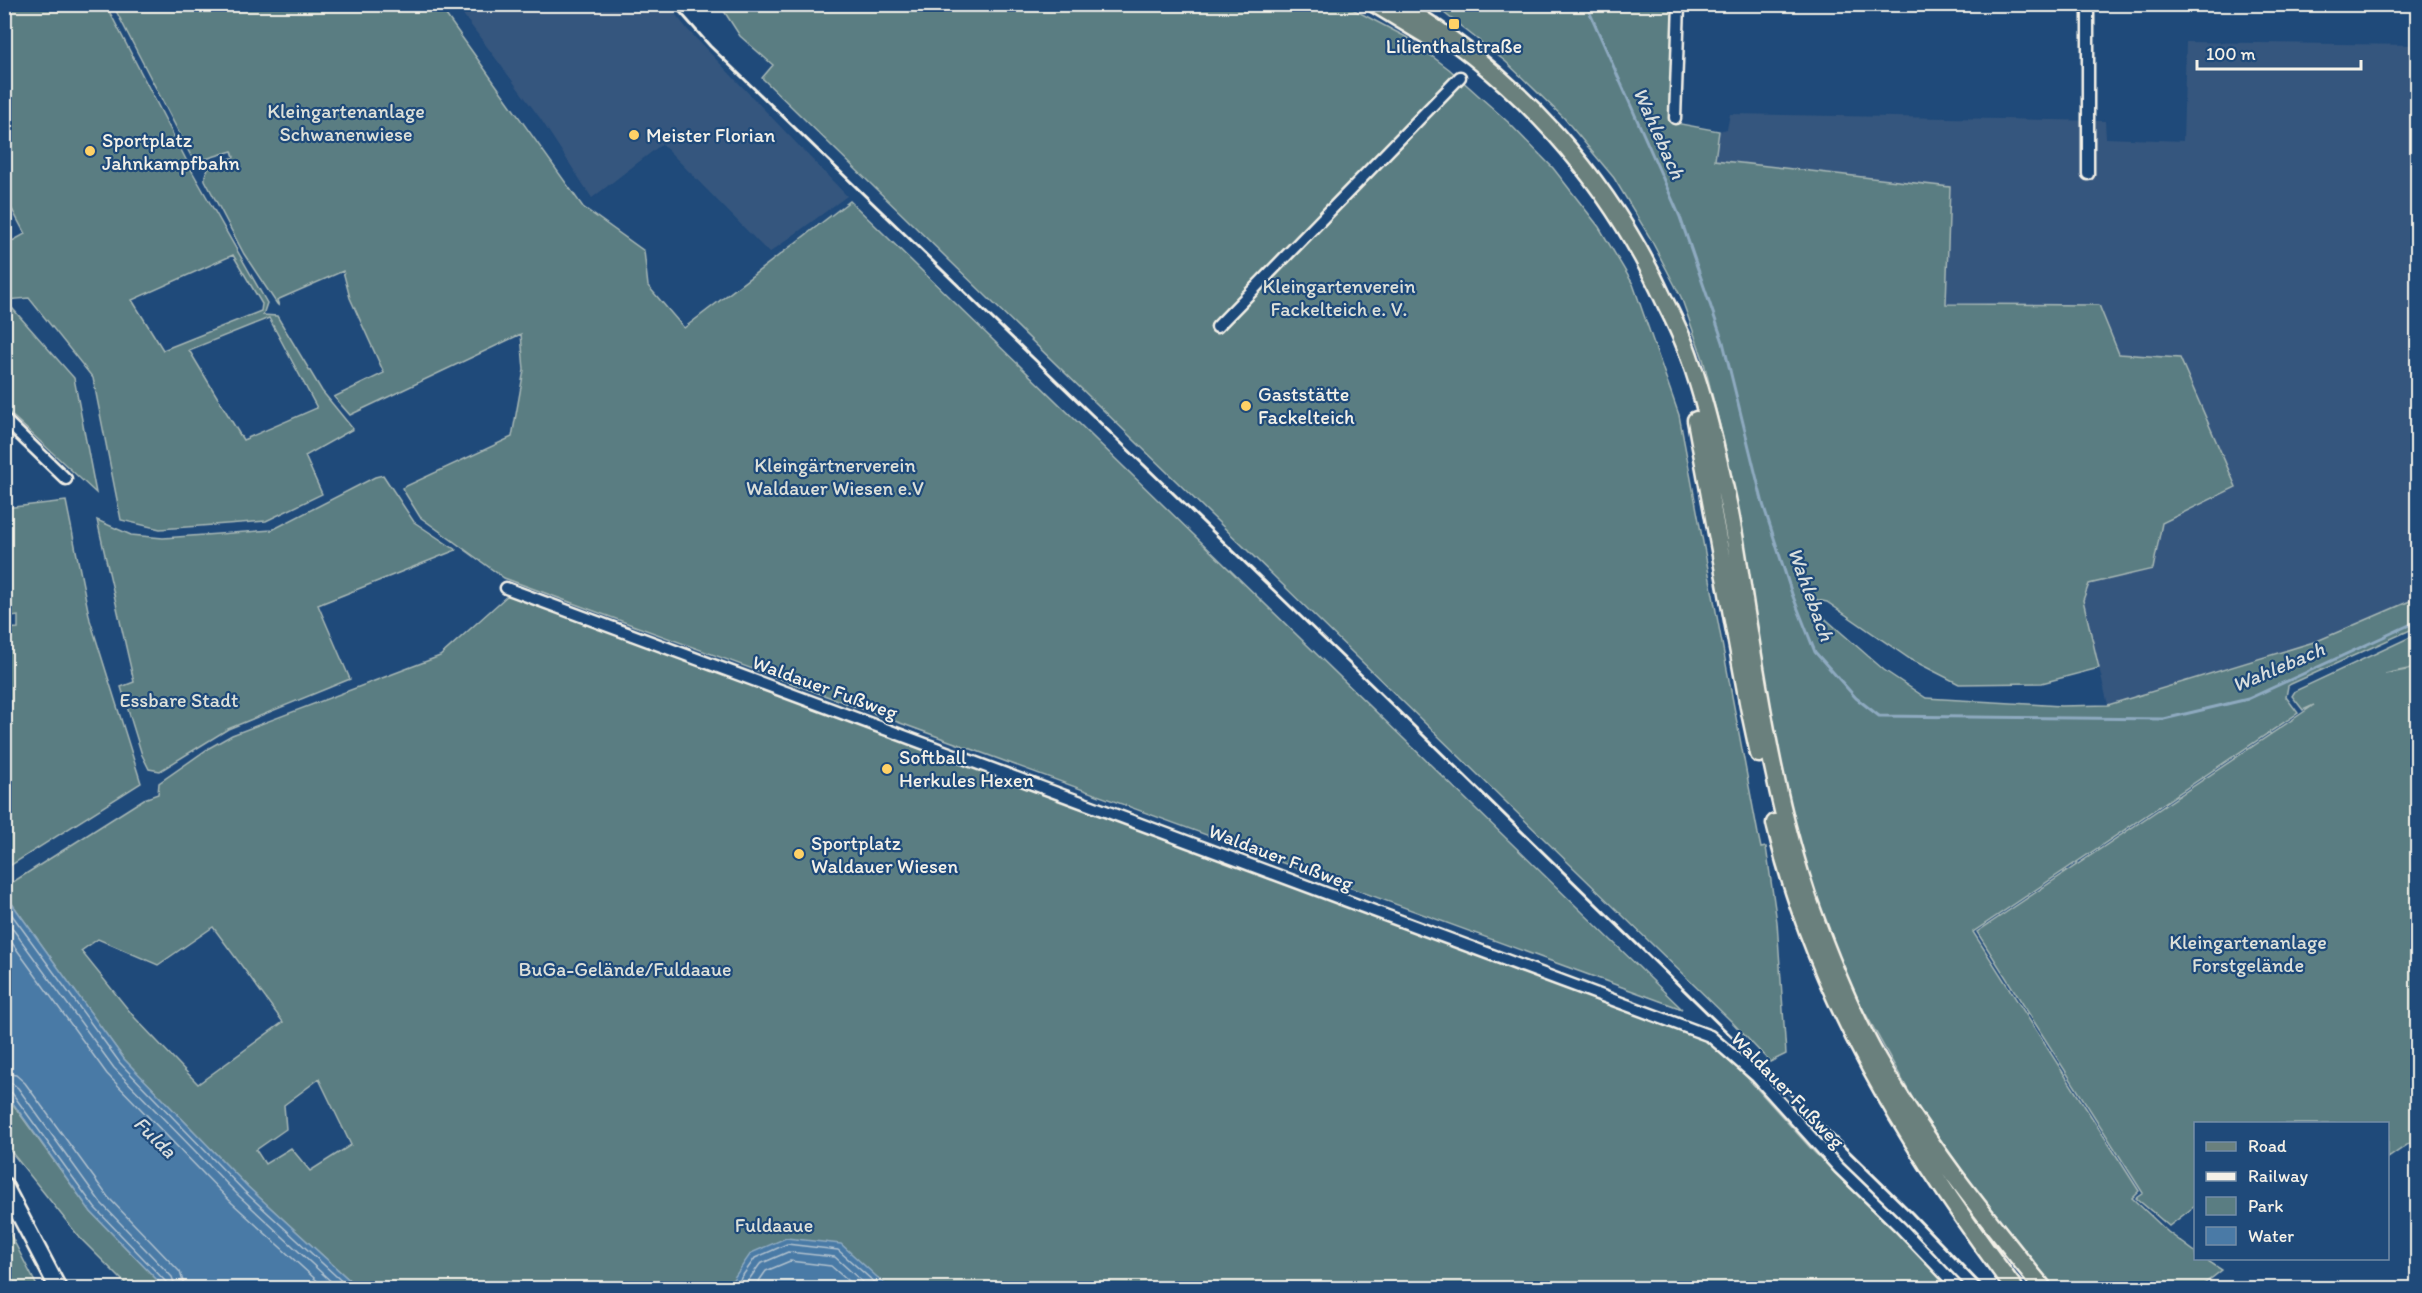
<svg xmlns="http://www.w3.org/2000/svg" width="2422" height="1293" viewBox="0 0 2422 1293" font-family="Itim,sans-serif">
<rect width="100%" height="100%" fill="#1f4a7a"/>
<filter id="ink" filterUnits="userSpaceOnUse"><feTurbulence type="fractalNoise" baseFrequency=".0167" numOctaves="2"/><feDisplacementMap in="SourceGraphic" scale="12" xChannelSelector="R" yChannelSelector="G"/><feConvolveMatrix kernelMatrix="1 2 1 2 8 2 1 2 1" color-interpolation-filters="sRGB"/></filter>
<g filter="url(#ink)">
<path fill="#35567e" d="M456,5H668L688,30L847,196L769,253L662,144L592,198L540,118Z
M2186,42L2417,45V598L2317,641L2108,705L2083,600L2089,584L2153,569L2162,524L2236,487L2180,358L2119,354L2099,305L1946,304L1950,187L1715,160L1719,131L1727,129L1730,114L2105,121L2106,138L2183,141Z"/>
<path fill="#5a7d82" stroke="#a7b7b5" stroke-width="1.5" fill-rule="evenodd" d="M4,5H106L193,173L267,303L263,315L277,316L322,391L353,429L305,456L322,494L266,521L160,529L121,520L93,378L29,298L5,300L74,378L96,493L5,409V245L25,234L5,196ZM233,255L262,304L261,311L163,350L132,300ZM269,318L317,408L243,440L189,350Z
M113,5H439L583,207L644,251L648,286L684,328L850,201L1682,1009L504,578L420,517L402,488L512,437L524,370L521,334L350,415L334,397L384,373L350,298L343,271L277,300L279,306L277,304L244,254L205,180C203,165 222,162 234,157L232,151L202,160L191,156Z
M720,5H1345L1406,37L1449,69L1508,122L1553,168L1599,227L1633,284L1679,415L1758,834L1761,848L1766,847L1777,922L1786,1054L1770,1062L1731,1021L762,78L773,65L740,36Z
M1434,5H1676L1675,123L1719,131L1715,160L1950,187L1946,304L2099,305L2119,354L2180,358L2236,487L2162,523L2153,569L2089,584L2083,600L2099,668L2042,683L1959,684L1910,659L1827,602L1813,599L1820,614L1884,670L1926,698L2061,706L2108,705L2317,641L2417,598V627L2291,684L2288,686L2286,697L2298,713L1973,932L2139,1191L2132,1198L2168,1232L2195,1252L2196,1258L2205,1259L2222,1270L2199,1288H2051L1972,1184L1917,1106L1858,1000L1824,923L1793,829L1776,749L1723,438L1703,359L1681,297L1649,236L1614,178L1564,118L1506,62Z
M383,475L414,522L456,550L318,605L350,679L228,729L160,771L149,769L142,755L121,687L134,682L97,520L131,535L163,538L272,530L375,477Z
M66,501L90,620L141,783L5,869V629L18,628V616L5,618V508Z
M508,595L1051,794L1715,1042L1814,1152L1897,1232L1951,1288H358L248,1187L124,1059L5,894V887L144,799L158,794L159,783L209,748L232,735L440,656ZM213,927L283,1022L198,1084L135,1018L81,951L98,939L158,965ZM319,1079L351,1145L310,1171L291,1148L265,1164L256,1150L286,1129L284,1105Z
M2417,634V667L2385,674L2417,668V1138L2388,1158V1124H2196L2195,1206L2169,1226L2136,1198L2143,1193L1977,932L2314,705L2303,710L2292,696L2295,691Z
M4,1092L91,1212L165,1288H130L80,1238L5,1144Z
M4,1224H5L38,1288H5Z"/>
<path fill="#4a7aa6" stroke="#8eaac0" stroke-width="1.5" d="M5,894L124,1059L248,1187L358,1288H165L91,1212L5,1092Z
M786,1238L841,1244L889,1288H727L751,1253Z"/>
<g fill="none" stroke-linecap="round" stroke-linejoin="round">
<path stroke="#b0c1ce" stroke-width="1.5" d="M4,904L120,1063L244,1191L349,1288
M4,917L114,1068L239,1196L338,1288
M4,932L107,1074L232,1203L325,1288
M4,1073L16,1075L25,1083L108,1197L180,1272L185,1288
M4,1082L12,1083L18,1088L101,1203L172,1277L176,1288
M4,1090L12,1093L95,1208L166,1282L168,1288
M734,1288L755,1258L787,1244L838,1250L881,1288
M743,1288L760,1264L788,1252L835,1257L869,1288
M754,1288L766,1271L790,1261L831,1266L856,1288"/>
<path stroke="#8eaac0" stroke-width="3" d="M1586,4L1680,217L1723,342L1763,504L1792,594L1815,652L1856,698L1879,716L2164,719L2248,699L2418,621"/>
<defs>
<path id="street" d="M1675,118L1679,4
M2088,174V4
M1217,327L1460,77
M4,419L66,479
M506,588L1710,1036L1756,1076L1839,1168L1900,1227L1958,1288"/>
<path id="secondary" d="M4,1185L58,1288"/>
<path id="primary" d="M1375,4L1431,38
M1398,4C1517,76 1609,178 1666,304C1675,322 1684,340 1690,359C1704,398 1714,440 1723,481C1734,524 1739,569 1746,613C1762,712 1778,814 1812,910C1829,957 1853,1016 1878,1060C1924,1141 1984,1215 2043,1288
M1696,420L1749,707L1759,754
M1775,823C1815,995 1909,1148 2014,1288"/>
</defs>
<use href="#street" stroke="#f4f1e8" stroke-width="15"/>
<use href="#secondary" stroke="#f4f1e8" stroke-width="20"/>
<use href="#primary" stroke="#f4f1e8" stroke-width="21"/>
<use href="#street" stroke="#1f4a7a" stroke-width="10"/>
<use href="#secondary" stroke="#1f4a7a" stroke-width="15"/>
<use href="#primary" stroke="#6a807d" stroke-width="16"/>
<path stroke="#f4f1e8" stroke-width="3" d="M673,4L710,46L1379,692L1912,1213L1984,1288"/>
</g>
</g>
<g fill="#ffd166" stroke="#1f4a7a" stroke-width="2">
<rect x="1448" y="18" width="12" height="12" rx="3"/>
<circle cx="634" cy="135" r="6"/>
<circle cx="90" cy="151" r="6"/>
<circle cx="1246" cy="406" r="6"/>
<circle cx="887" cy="769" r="6"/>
<circle cx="799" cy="854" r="6"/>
</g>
<g text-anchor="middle" stroke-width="4.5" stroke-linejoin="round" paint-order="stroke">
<g font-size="20" fill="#f4f1e8" stroke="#1f4a7a" text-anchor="start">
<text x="1454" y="53" text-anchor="middle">Lilienthalstraße</text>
<text x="646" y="142">Meister Florian</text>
<text x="102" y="147">Sportplatz<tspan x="102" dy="23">Jahnkampfbahn</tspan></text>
<text x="1258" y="401">Gaststätte<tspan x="1258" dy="23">Fackelteich</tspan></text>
<text x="899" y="764">Softball<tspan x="899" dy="23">Herkules Hexen</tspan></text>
<text x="811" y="850">Sportplatz<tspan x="811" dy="23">Waldauer Wiesen</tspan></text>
</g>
<g font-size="20" fill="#dde0d9" stroke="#1f4a7a">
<text x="346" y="118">Kleingartenanlage<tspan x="346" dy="23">Schwanenwiese</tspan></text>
<text x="1339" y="293">Kleingartenverein<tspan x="1339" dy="23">Fackelteich e. V.</tspan></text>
<text x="835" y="472">Kleingärtnerverein<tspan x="835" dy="23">Waldauer Wiesen e.V</tspan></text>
<text x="179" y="707">Essbare Stadt</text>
<text x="2248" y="949">Kleingartenanlage<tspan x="2248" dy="23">Forstgelände</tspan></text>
<text x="625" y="976">BuGa-Gelände/Fuldaaue</text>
<text x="774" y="1232">Fuldaaue</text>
</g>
<g font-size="20" fill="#f4f1e8" stroke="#1f4a7a">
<text transform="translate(825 687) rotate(20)" y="7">Waldauer Fußweg</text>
<text transform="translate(1281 857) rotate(21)" y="7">Waldauer Fußweg</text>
<text transform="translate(1788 1090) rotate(46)" y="7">Waldauer Fußweg</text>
</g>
<g font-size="21" font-style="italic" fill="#dadfde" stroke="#1f4a7a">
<text transform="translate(1659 133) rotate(66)" y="7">Wahlebach</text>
<text transform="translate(1811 594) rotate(70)" y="7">Wahlebach</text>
<text transform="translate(2278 667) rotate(-23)" y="7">Wahlebach</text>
<text transform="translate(155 1137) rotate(44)" y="7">Fulda</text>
</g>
</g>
<rect width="2422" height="1293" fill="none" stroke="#1f4a7a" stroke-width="24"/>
<rect x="12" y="12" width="2398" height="1269" fill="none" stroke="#f4f1e8" stroke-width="2" filter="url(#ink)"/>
<rect x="2194" y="1122" width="195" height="138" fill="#1f4a7a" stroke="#748da6" stroke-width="1.5"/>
<rect x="2206" y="1142" width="30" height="9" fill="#6a807d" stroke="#748da6" stroke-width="1.5"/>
<text x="2248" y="1152" font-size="18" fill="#f4f1e8">Road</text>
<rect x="2206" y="1172" width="30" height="9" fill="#f4f1e8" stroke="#748da6" stroke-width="1.5"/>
<text x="2248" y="1182" font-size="18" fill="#f4f1e8">Railway</text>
<rect x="2206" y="1197" width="30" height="18" fill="#5a7d82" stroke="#748da6" stroke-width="1.5"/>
<text x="2248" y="1212" font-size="18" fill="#f4f1e8">Park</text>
<rect x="2206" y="1227" width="30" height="18" fill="#4a7aa6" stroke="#748da6" stroke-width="1.5"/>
<text x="2248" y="1242" font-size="18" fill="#f4f1e8">Water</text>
<path d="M2197 60v9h164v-9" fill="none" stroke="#f4f1e8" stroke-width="3"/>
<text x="2206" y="60" font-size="18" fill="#f4f1e8" stroke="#1f4a7a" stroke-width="4.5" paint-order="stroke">100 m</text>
</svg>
